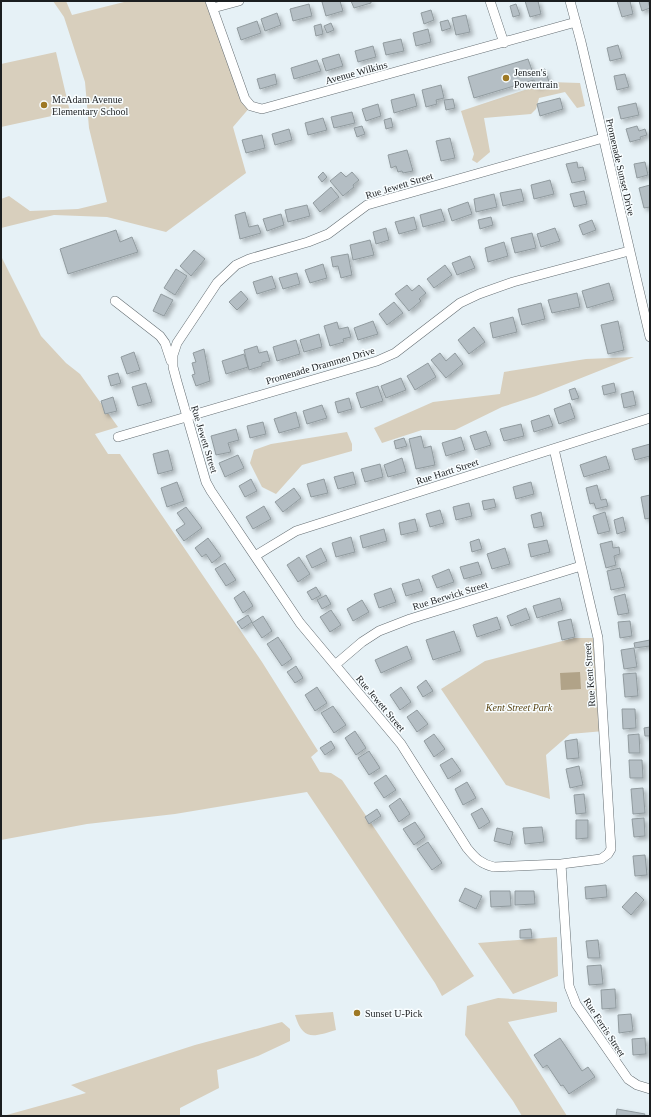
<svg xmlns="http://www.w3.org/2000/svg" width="651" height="1117" viewBox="0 0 651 1117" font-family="'Times New Roman',serif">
<defs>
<filter id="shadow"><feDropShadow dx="3" dy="3" stdDeviation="2" flood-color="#0004"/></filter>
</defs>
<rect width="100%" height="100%" fill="#e6f1f6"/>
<path fill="#d8cfbd" d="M53,1H66L72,15L128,1H210L251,106L233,127L246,173L166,232L107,217L54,215L1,228V199L9,196L30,211L78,209L107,202L89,128L85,82L64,17Z
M56,52L70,112L1,127V64Z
M549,82L580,83L585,106L577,108L565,92L539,98L536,109L531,114L484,118L490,152L477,163L472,160L474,154L461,111Z
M1,256L41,336L66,363L80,374L118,427L95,434L108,454H120L262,662L318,751L311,757L320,772L331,773L342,780L474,976L442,996L435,983L307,792L175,814L87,824L1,840Z
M634,357L536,396L502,407L455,430H422L382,443L374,428L433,402L500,394L504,372L586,359Z
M347,432L352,444V451L302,465L276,494L262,487L250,463L254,450L271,444Z
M574,638H598L604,731L570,734L546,755L550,799L506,785L441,689L485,661Z
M557,937L558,976L513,994L478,943Z
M498,998L557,1002V1012L508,1022L567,1116H522L513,1101L465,1035L467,1006Z
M333,1012L336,1030C313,1037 303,1041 295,1015Z
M282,1022L290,1029V1041L258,1056L217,1070L219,1088L180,1108V1116H1V1113L3,1116L86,1093L71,1085L195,1045Z"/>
<path fill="#b1a388" d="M580,672L581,689L561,690L560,673Z"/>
<path fill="#b4bec4" stroke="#919b9f" filter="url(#shadow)" d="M325,1H340L343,11L326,16L322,2Z
M351,1H371V3L354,8Z
M525,1H538L541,14L530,17Z
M617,1H630L633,14L622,17Z
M639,1H648L650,8L642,11Z
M309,4L312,16L293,21L290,9Z
M516,4L520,15L513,17L510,6Z
M431,10L434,20L424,24L421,13Z
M277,13L281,25L265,31L261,19Z
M466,15L470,32L456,35L452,18Z
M448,20L451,28L442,31L440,22Z
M257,21L261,33L241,40L237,28Z
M331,23L334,30L327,33L324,26Z
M321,24L323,34L316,36L314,26Z
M428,29L431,42L416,46L413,33Z
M401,39L404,51L386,55L383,43Z
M618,45L622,58L610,61L607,48Z
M373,46L376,57L358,62L355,51Z
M339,54L343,66L326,71L322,59Z
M528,59L533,73L545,69L549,82L536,86L534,80L474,98L468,77Z
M317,60L321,71L294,79L291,68Z
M275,74L277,84L260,89L257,79Z
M625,74L629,87L617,90L614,76Z
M441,85L444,98L436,100L437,104L426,107L422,90Z
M414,94L417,106L394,113L391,100Z
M560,98L563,109L540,116L537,104Z
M453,99L455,108L446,110L444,100Z
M636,103L639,115L621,119L618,107Z
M378,104L381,116L366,121L362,109Z
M352,112L355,123L334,128L331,117Z
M323,118L327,130L308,135L305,123Z
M391,118L393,127L386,129L384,120Z
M362,126L365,134L357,137L354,128Z
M637,126L639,131L645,129L647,135L640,137L641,139L630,142L626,129Z
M289,129L292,140L275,145L272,134Z
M262,135L265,148L246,153L242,140Z
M450,138L455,158L441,161L436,141Z
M407,150L413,171L403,173L402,171L398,172L396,166L391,168L388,155Z
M577,162L578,168L583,167L586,180L572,183L566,164Z
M645,162L648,175L637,178L634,164Z
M323,172L327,177L322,182L318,177Z
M341,172L346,177L352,172L359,180L353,185L354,187L343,196L330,181Z
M550,180L554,194L534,199L531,185Z
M650,185V207L644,208L639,188Z
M331,187L339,197L320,212L313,203Z
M521,189L524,201L503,206L500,193Z
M584,191L587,204L574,207L570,194Z
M494,194L497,207L476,212L474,199Z
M468,202L472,214L452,221L448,209Z
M307,205L310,216L288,222L285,210Z
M441,209L445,221L423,227L420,215Z
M245,212L249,227L258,225L261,233L240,239L235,215Z
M281,214L284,225L267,231L263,219Z
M414,217L417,229L399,234L395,222Z
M491,217L493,225L480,229L478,220Z
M592,220L596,230L583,235L579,225Z
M386,228L389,240L376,244L373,232Z
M555,228L560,241L541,247L537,234Z
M116,230L120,242L132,237L138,252L68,274L60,249Z
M532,233L536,248L515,253L511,238Z
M370,240L374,255L353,260L350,245Z
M504,242L508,256L488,262L485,248Z
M194,250L205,259L191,276L180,266Z
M348,254L352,275L341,278L338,266L333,267L331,257Z
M470,256L475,268L457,275L452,263Z
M323,264L327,278L310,283L305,270Z
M445,265L452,275L434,288L427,279Z
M176,269L187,276L175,295L164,288Z
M297,273L300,284L283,289L279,278Z
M272,276L276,288L257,294L253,282Z
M609,283L614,300L587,308L582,291Z
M407,285L412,291L419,285L426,293L419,299L421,301L409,311L395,294Z
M241,291L248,299L237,310L229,302Z
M577,293L580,307L552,313L548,300Z
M161,294L173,300L164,316L153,311Z
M394,302L403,313L387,325L379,314Z
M541,303L545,319L522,325L518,309Z
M513,317L517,332L493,338L490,323Z
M373,321L378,334L358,340L354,328Z
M618,321L624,350L608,354L601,325Z
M337,322L339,329L348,327L351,337L343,339L344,342L330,346L324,326Z
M474,327L485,342L469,354L458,340Z
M319,334L322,347L304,352L300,340Z
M296,340L300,354L277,361L273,347Z
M257,346L259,353L267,351L270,361L262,363V366L249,370L244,350Z
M204,349L210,381L196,386L192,375L195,374L192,363L196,362L193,353Z
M134,352L140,370L127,374L121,357Z
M440,353L446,361L455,353L463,364L446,378L431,360Z
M244,354L248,367L226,374L222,361Z
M428,363L436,377L415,390L407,376Z
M118,373L121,383L111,386L108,376Z
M401,378L406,390L386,398L381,386Z
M146,383L152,402L138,406L132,387Z
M614,383L616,392L604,395L602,386Z
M378,386L383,401L361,408L356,393Z
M575,388L579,398L572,400L569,390Z
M633,391L636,405L624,408L621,394Z
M113,397L117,411L105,414L101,401Z
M349,398L352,409L338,413L335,402Z
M570,403L575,418L559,424L554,409Z
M322,405L327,418L307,424L303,411Z
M296,412L300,427L279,433L274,419Z
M549,415L553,426L534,432L531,421Z
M263,422L266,434L250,438L247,426Z
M521,424L524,436L504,441L500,429Z
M236,429L239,440L228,443L231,452L216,455L211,436Z
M486,431L491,445L475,450L470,436Z
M421,436L424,448L431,446L435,465L416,469L409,439Z
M461,437L465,450L446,456L442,443Z
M404,438L407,446L396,449L394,441Z
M650,444V456L635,460L632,449Z
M168,450L173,470L158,474L153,454Z
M238,455L244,468L225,477L219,463Z
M606,456L610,469L584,477L580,465Z
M402,458L406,472L388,477L384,465Z
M380,464L383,477L365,482L361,469Z
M353,472L356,484L338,489L334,477Z
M251,479L257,491L245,497L239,486Z
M324,479L328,493L311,497L307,484Z
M177,482L184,501L167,507L161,488Z
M531,482L534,494L516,499L513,487Z
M597,485L601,500L606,499L608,506L596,509L594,503L590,504L586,488Z
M294,488L301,498L283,512L275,502Z
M650,495V518L645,519L641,497Z
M494,499L496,507L484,510L482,501Z
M469,503L472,516L456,520L453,507Z
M264,506L271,519L253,529L246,517Z
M186,507L202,528L184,541L176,530L185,524L177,513Z
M440,510L444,523L430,527L426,514Z
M541,512L544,526L534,528L531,515Z
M605,512L610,531L598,534L593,516Z
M623,517L626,531L617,534L614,520Z
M415,519L418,531L401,535L399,523Z
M384,529L387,541L363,548L360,536Z
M351,537L355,552L336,557L332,543Z
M208,538L221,556L212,563L206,554L202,557L195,548Z
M479,539L482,549L472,552L470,542Z
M547,540L550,552L531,557L528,544Z
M612,541L613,548L619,547L620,554L614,556L616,565L606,568L600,544Z
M321,548L327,561L312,568L306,556Z
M505,548L510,564L492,569L487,554Z
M299,557L310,574L298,582L287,565Z
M478,562L482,574L464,579L460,567Z
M225,563L236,580L226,586L215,569Z
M620,568L625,587L611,590L607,571Z
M449,569L454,582L437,588L432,576Z
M419,579L423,591L406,596L402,584Z
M316,587L321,595L312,600L307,592Z
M391,588L396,602L379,608L374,594Z
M244,591L253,606L243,613L234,598Z
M625,594L629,613L618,615L614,597Z
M326,595L331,604L322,609L317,600Z
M560,598L563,610L537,618L533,606Z
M362,600L369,612L353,621L347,609Z
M526,608L530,619L511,626L507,616Z
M331,610L341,625L330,632L320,617Z
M248,615L252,622L242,629L237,622Z
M263,616L272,631L262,638L252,623Z
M497,617L501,629L477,637L473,625Z
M571,619L575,637L562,640L558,622Z
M630,621L632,636L620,638L618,622Z
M454,631L461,651L433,660L426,640Z
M278,637L292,659L282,666L267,644Z
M650,640V646L635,648L634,643Z
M407,646L412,659L381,673L375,660Z
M634,648L637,667L624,669L621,650Z
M296,666L303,678L295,683L287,672Z
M636,673L638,696L625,697L623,674Z
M426,680L433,691L423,697L417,687Z
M317,687L327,703L315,711L305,695Z
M401,687L411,702L400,710L390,695Z
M333,706L346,725L334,733L321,713Z
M622,709H635L636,728L623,729Z
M417,710L428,724L417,732L407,717Z
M650,727V736H645L644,728Z
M355,731L366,748L356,755L345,738Z
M434,734L445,749L434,757L424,741Z
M639,734L640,753H629L628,735Z
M577,739L579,758L567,759L565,741Z
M331,741L335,748L325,755L320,748Z
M369,751L380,768L369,775L358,758Z
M452,758L461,771L448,779L440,765Z
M629,760H642L643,778H630Z
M579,766L583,785L570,788L566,769Z
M386,775L396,790L384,798L374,783Z
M467,782L476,798L463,805L455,789Z
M643,788L645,813L633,814L631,789Z
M584,794L586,813L576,814L574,795Z
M400,798L410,814L399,822L389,806Z
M482,808L490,822L479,829L471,814Z
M377,809L381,816L369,824L365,817Z
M644,818L645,836L634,837L632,819Z
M576,820H588V838L576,839Z
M415,822L425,837L414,845L403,829Z
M542,827L544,842L525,844L523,828Z
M497,828L513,832L510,845L494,841Z
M428,842L442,863L432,870L417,849Z
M645,855L647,875L635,876L633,856Z
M606,885L607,897L586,899L585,887Z
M465,888L482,896L476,909L459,901Z
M490,891H510L511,906L491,907Z
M515,891H534L535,904L515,905Z
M636,892L644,900L631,915L622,907Z
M531,929L532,938H520V930Z
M598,940L600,958H588L586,941Z
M601,965L603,984L589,985L587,966Z
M615,989L616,1008L602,1009L601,990Z
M631,1014L633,1031L619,1033L618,1015Z
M560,1038L582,1071L588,1067L595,1077L569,1094L563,1085L561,1086L547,1065L543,1068L534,1055Z
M645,1038L646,1054L633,1055L632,1039Z
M617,1109L645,1114L644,1116H616Z"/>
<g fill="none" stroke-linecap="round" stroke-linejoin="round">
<defs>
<path id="minor" d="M210,1L245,99L251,106L262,109L576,22
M490,1L504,43
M570,1L581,42L650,337
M213,8L239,1
M115,301L160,336L165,343L171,361
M118,437L377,361L395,353L460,303L479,294L513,282L629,251
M554,449L598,638L611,849L608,854L601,859L561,864L494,867C481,864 475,858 467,848L401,744L300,623L211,491L206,482L177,382L173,367V355L177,343L217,283L236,265L249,259L308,242L328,234L367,205L603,138
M255,556L296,531L650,418
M335,665L362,642L379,631L410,619L581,566
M561,864L569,986L576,1004L628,1079L637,1085L650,1089"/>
</defs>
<use href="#minor" stroke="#656e73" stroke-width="10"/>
<use href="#minor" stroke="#fff" stroke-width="9"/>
</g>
<g fill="#9e7925" stroke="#f8fdff" stroke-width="1.5">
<circle cx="506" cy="78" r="4"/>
<circle cx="44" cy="105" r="4"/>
<circle cx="357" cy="1013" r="4"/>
</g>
<g text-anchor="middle" stroke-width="3" stroke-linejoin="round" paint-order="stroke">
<g font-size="10" fill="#1b1e20" stroke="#f8fdff">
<text transform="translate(356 72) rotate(-15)" y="4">Avenue Wilkins</text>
<text transform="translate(621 167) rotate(77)" y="4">Promenade Sunset Drive</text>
<text transform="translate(399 185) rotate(-17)" y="4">Rue Jewett Street</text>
<text transform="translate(320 365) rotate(-16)" y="4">Promenade Drammen Drive</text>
<text transform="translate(205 439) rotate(73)" y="4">Rue Jewett Street</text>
<text transform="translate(447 471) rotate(-18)" y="4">Rue Hartt Street</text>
<text transform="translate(450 595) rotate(-17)" y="4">Rue Berwick Street</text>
<text transform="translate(589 675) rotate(-94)" y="4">Rue Kent Street</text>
<text transform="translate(381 703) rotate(50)" y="4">Rue Jewett Street</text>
<text transform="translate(605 1027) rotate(57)" y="4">Rue Ferris Street</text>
</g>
<g font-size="10" fill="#1b1e20" stroke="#f8fdff" text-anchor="start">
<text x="514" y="76">Jensen's<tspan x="514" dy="12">Powertrain</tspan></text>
<text x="52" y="103">McAdam Avenue<tspan x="52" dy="12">Elementary School</tspan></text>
<text x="365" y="1017">Sunset U-Pick</text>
</g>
<g font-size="10" font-style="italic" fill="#5c4615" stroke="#f8fdff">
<text x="519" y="711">Kent Street Park</text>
</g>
</g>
<rect width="651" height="1117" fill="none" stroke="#1b1e20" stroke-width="4"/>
</svg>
